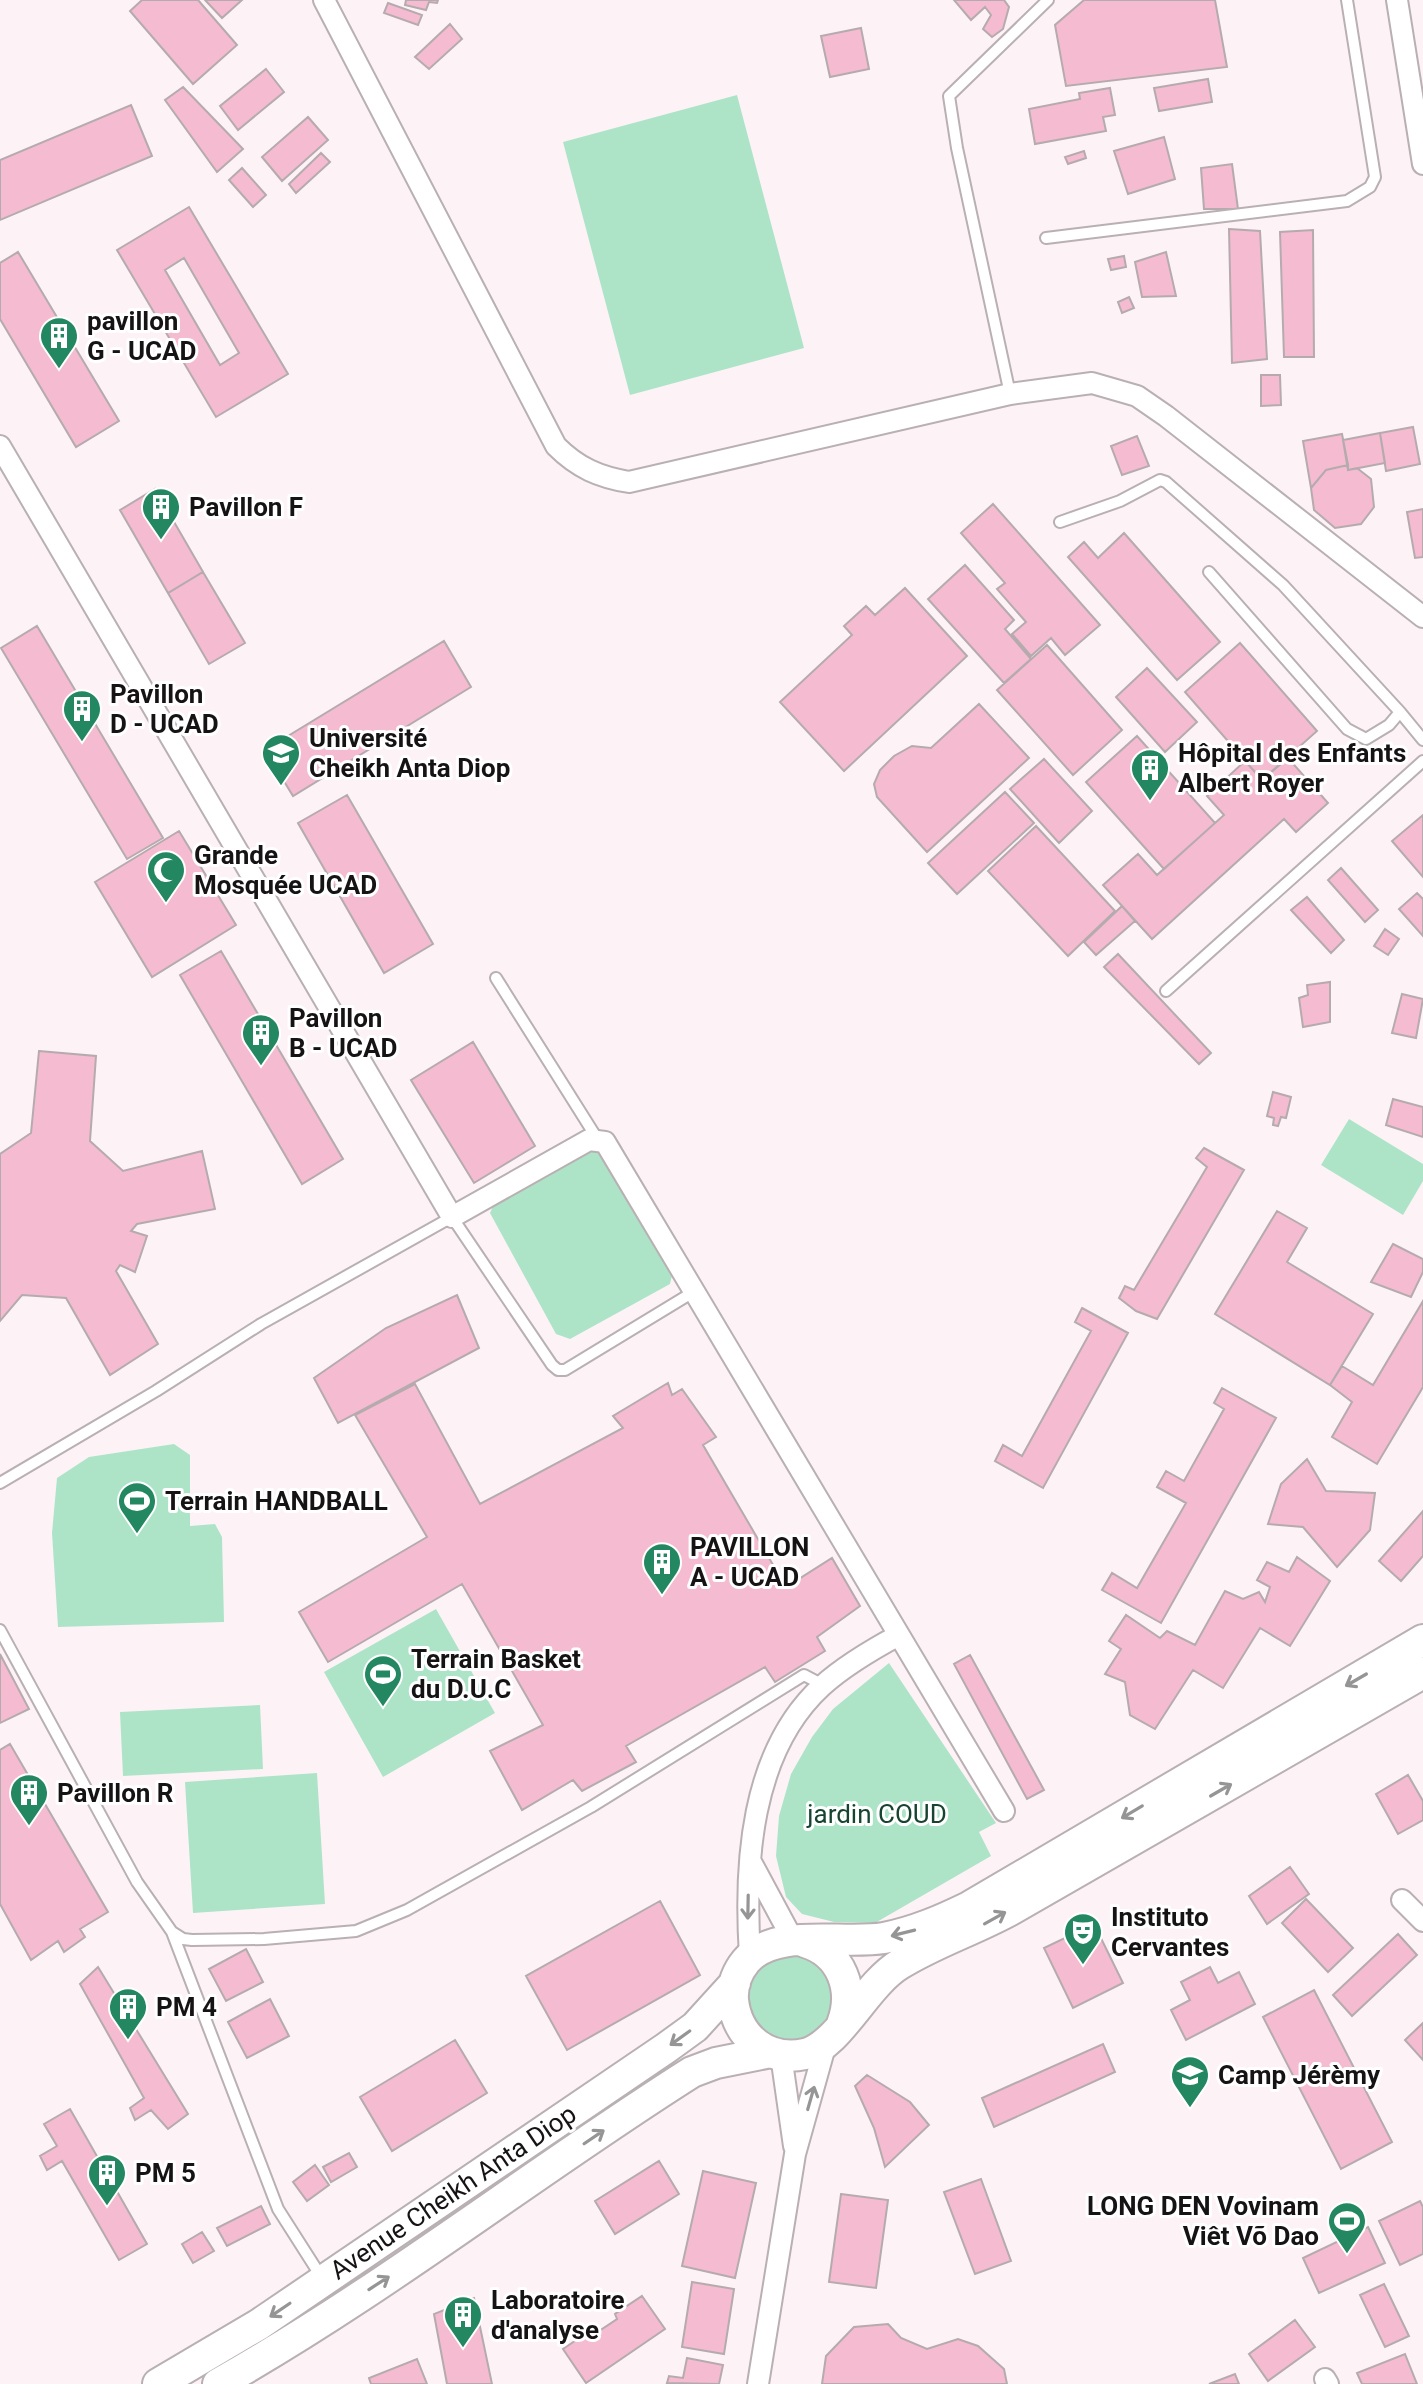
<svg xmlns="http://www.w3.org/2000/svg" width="1423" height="2384" viewBox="0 0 1423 2384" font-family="Roboto,sans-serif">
<rect width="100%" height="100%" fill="#fdf3f7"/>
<path fill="#ade4c8" d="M737,95L804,348L630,395L563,142Z
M1349,1119L1423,1164V1181L1403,1215L1321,1165Z
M590,1148L602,1152L673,1271L670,1284L570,1339L556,1334L490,1213L494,1204Z
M174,1444L190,1455V1526L215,1524L222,1537L224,1622L58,1627L52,1533L57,1478L89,1457Z
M436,1609L495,1713L383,1777L324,1672Z
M889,1663L996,1823L979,1832L991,1856L875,1923L834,1922L802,1914L786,1897L776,1856L779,1816L791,1774L812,1737L833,1709Z
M260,1705L263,1769L123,1776L120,1712Z
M317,1773L325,1904L193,1913L185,1782Z
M747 1998a43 43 0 1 1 86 0a43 43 0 1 1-86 0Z"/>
<path fill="#f5bbd0" stroke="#b5abae" stroke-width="2" fill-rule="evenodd" d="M142,0H198L237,45L193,84L130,11Z
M205,0H242L222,18Z
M406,0H438L437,3L429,2L426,10L405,5Z
M954,0H1004L1009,7L1003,29L992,37L983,29L991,15L985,7L971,20Z
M1084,0H1215L1227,67L1066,86L1055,25Z
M388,3L422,15L418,25L384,13Z
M450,24L462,39L429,69L415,57Z
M861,28L869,69L830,77L821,36Z
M266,69L284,92L238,130L220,106Z
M1208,79L1212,102L1159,111L1154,88Z
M183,87L243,149L217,172L165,100Z
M1110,88L1115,115L1103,117L1106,131L1035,144L1029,109L1080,99L1079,93Z
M131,105L152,156L0,220V160Z
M308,117L328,140L282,181L262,157Z
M1164,137L1175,179L1128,194L1114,151Z
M1084,151L1086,158L1068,164L1065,157Z
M321,153L330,162L296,193L289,184Z
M1232,164L1238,209H1204L1201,168Z
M242,168L266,195L253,207L229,180Z
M189,207L288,374L216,417L117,250ZM184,258L239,353L220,365L165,270Z
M1229,229L1260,231L1267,359L1232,363Z
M1313,230L1314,357H1284L1280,232Z
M18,252L119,421L76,447L0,319V263Z
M1166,252L1176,296L1142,297L1135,262Z
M1124,256L1126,267L1111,270L1108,259Z
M1129,297L1134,308L1122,313L1118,302Z
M1261,375H1280L1281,405L1261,406Z
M1413,427L1420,464L1386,471L1380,433Z
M1380,433L1385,463L1348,470L1343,440Z
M1342,434L1348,465L1326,470L1311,488L1303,441Z
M1137,436L1149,466L1122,475L1111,446Z
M1348,465V470L1357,468L1371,479L1374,507L1361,524L1335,528L1314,510L1311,488L1326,470Z
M155,489L203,572L168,593L120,510Z
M993,504L1100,625L1065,655L1051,638L1031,656L1012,634L1026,622L997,589L1005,583L961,533Z
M1423,509V557L1415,558L1407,512Z
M1124,533L1220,642L1177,680L1068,557L1084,542L1098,558Z
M965,565L1014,620L1005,629L1031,659L1004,683L928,599Z
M203,572L245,643L209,664L168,593Z
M905,588L967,656L844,771L780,702L852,635L844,626L866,606L875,615Z
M37,626L163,838L127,859L1,648Z
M444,641L471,687L293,796L265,750Z
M1240,643L1317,731L1262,780L1185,692Z
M1047,645L1122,730L1073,775L997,690Z
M1147,668L1197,722L1165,752L1116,697Z
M979,704L1029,758L927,852L877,797L874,784L880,770L894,756L912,746L931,748Z
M1137,736L1215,823L1164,869L1086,782Z
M1288,758L1328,803L1296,832L1284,819L1152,939L1103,885L1138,854L1157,875L1224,815L1207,796L1245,761L1262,780Z
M1044,759L1092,811L1059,843L1010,789Z
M1005,792L1034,823L957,894L928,863Z
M347,795L433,944L384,973L298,823Z
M1423,815V877L1392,841Z
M1036,826L1115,911L1068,956L988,871Z
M179,831L236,925L152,977L95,882Z
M1341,868L1378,910L1365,922L1328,880Z
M1417,893L1423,899V936L1399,909Z
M1307,897L1344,940L1331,953L1291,910Z
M1122,906L1135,921L1096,955L1084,942Z
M1385,929L1399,939L1388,955L1374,946Z
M221,951L343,1159L302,1184L180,975Z
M1118,954L1211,1053L1199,1064L1104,967Z
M1330,982V1022L1303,1027L1299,998L1308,995L1307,985Z
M1402,994L1423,999L1416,1038L1392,1033Z
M473,1042L535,1146L474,1183L411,1080Z
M39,1051L96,1056L90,1141L123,1171L202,1151L215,1209L137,1224L131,1231L147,1236L135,1272L120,1265L116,1271L158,1344L110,1375L66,1298L22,1295L0,1321V1154L31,1133Z
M1273,1092L1291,1097L1286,1118L1281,1117L1278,1126L1273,1125L1274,1118L1267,1116Z
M1393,1099L1423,1107V1137L1386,1125Z
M1204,1148L1244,1170L1157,1319L1136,1311L1119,1298L1125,1286L1134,1290L1207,1167L1196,1158Z
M1277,1211L1307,1228L1287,1262L1373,1314L1330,1385L1215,1314Z
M1393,1244L1423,1259V1272L1411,1297L1371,1282Z
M457,1295L479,1348L338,1423L314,1378L386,1328Z
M1423,1301V1387L1377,1464L1332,1437L1352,1402L1330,1385L1342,1366L1373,1385Z
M1082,1308L1128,1333L1043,1488L995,1461L1003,1445L1022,1456L1091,1331L1075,1322Z
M668,1383L672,1395L682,1389L716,1437L703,1445L786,1587L832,1558L860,1606L817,1637L825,1651L775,1682L765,1667L626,1746L636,1762L582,1791L573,1780L522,1810L490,1751L543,1725L462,1584L328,1662L299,1612L427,1537L355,1415L415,1384L480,1504L623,1428L613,1416Z
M1222,1388L1276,1418L1161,1623L1102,1590L1112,1573L1137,1588L1186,1503L1157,1487L1166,1471L1184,1481L1224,1409L1214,1403Z
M1307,1459L1326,1491L1375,1493L1370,1530L1337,1567L1303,1527L1268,1524L1281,1484Z
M1423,1511V1556L1401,1581L1379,1561Z
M1297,1557L1330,1581L1290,1646L1260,1628L1223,1688L1193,1670L1155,1729L1130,1715L1125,1682L1105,1674L1121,1649L1109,1641L1126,1615L1160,1638L1167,1631L1195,1645L1225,1591L1243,1599L1259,1592L1265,1602L1270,1587L1257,1580L1267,1562L1289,1572Z
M0,1654L29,1709L0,1723Z
M970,1655L1044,1790L1027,1799L954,1664Z
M10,1744L108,1912L80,1929L85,1937L64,1952L58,1941L31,1960L0,1904V1750Z
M1408,1775L1423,1801V1820L1398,1834L1376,1794Z
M1290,1867L1309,1894L1267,1924L1249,1896Z
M1306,1899L1353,1948L1328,1972L1282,1923Z
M660,1901L700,1975L567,2050L526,1976Z
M1094,1924L1123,1983L1073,2008L1044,1948Z
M1398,1934L1417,1955L1352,2016L1333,1995Z
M246,1949L263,1982L226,2001L209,1969Z
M98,1967L188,2114L168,2129L151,2110L135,2120L130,2108L144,2098L80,1984Z
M1210,1967L1218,1983L1239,1972L1255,2004L1186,2040L1171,2010L1190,2000L1181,1982Z
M1314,1990L1392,2142L1341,2169L1263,2017Z
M270,1999L289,2036L247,2058L228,2022Z
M1423,2023V2060L1405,2040Z
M455,2040L487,2093L392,2151L360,2097Z
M1103,2044L1115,2072L994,2127L982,2098Z
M867,2075L910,2102L929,2125L885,2167L874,2128L855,2086Z
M70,2109L147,2244L119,2260L62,2161L47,2170L40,2156L57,2146L44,2124Z
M349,2153L357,2167L331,2182L323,2167Z
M659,2161L679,2194L615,2234L595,2201Z
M315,2165L329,2185L307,2201L293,2182Z
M703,2171L756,2183L735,2278L682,2266Z
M981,2179L1011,2261L975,2274L944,2192Z
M841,2194L888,2200L876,2288L829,2282Z
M1420,2201L1423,2207V2254L1400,2265L1379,2221Z
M261,2206L270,2224L227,2246L217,2228Z
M1368,2227L1385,2263L1319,2293L1303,2258Z
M202,2232L214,2251L193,2263L182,2244Z
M692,2282L734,2289L724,2354L682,2347Z
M1384,2284L1409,2336L1385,2347L1360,2295Z
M642,2296L665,2329L586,2383L563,2349L594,2328L596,2333L617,2319L615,2314Z
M474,2298L492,2384H447L434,2314Z
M1295,2320L1315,2347L1268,2381L1249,2354Z
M888,2324L901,2338L927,2349L958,2339L978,2346L1004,2369L1007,2384H822L826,2356L854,2327Z
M1405,2354L1417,2384H1362L1357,2373Z
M687,2358L723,2365L719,2384L667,2383L669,2376L683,2378Z
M417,2359L427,2384H371L369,2378Z
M1235,2374L1239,2384H1209Z"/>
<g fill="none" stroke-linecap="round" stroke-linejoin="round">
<defs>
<path id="lane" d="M1046,238L1347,201L1370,187L1375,177L1347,0
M1010,394L957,148L949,96L1048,0
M1060,522L1120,501L1160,480L1166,482L1283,585L1400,712L1423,740
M1209,572L1347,729L1366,739L1389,725L1400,712
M496,978L598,1140
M1166,991L1423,761
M0,1483L156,1391L261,1324L452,1217L552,1365L558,1370H565L695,1291
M0,1630L137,1882L172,1932L183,1939L192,1940L264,1939L356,1931L407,1910L591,1807L804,1675L823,1685
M172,1932L278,2209L322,2278"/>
<path id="street" d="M324,0L556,446C578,468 599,477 629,482L1010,394L1092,383L1137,396L1166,416L1423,617
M1397,0L1423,164
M0,446L452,1217L589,1140L605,1142L1004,1811
M751,1862L793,1940
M1402,1900L1423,1921
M750,1956C744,1865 750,1752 822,1686C844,1666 873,1649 899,1635
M781,2055L794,2146
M1325,2379L1328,2384
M758,2384L795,2154L826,2043"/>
<path id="primary" d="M1423,1640L969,1907C942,1920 915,1932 884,1938C843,1945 774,1927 746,1961C737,1972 732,1986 733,2000C737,2037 767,2062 805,2054C840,2045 865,1985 900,1964C935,1942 977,1929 1014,1908C1151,1830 1286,1751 1423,1673
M805,1942C842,1953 855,1990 842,2024
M158,2384L258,2325L666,2048L695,2027L735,1983
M218,2384C383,2291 532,2173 692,2072L716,2063L771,2052"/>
</defs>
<use href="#lane" stroke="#b9b0b3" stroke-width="14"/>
<use href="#street" stroke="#b9b0b3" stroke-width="24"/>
<use href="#primary" stroke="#b9b0b3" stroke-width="34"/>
<use href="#lane" stroke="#fff" stroke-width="10"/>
<use href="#street" stroke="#fff" stroke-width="20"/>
<use href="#primary" stroke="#fff" stroke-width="30"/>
</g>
<defs><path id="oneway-shaft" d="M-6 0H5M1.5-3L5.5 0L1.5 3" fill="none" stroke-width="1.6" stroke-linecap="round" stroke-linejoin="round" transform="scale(2)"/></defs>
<g stroke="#969595">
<use href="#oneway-shaft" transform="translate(1356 1680) rotate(150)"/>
<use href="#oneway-shaft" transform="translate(1221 1790) rotate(-30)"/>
<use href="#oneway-shaft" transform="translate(1132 1812) rotate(149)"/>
<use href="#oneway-shaft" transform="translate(748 1907) rotate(91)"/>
<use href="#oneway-shaft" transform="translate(995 1918) rotate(-29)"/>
<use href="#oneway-shaft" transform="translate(903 1933) rotate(166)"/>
<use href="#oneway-shaft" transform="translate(680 2038) rotate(144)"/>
<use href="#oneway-shaft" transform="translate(811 2098) rotate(-74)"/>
<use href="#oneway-shaft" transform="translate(594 2137) rotate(-34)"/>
<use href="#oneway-shaft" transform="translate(379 2283) rotate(-33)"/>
<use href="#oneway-shaft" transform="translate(280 2310) rotate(146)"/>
</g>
<defs>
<symbol id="building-pin" viewBox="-11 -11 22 30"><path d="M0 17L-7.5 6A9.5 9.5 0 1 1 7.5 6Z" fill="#238761" stroke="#fff"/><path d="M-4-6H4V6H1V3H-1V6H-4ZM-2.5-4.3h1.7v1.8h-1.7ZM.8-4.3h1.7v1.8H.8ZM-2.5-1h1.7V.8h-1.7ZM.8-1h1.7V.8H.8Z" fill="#fff"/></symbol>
<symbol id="university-pin" viewBox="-11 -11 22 30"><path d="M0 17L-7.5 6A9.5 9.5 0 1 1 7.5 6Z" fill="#238761" stroke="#fff"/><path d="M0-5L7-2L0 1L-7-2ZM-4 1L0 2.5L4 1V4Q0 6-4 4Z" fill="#fff"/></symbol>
<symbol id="mosque-pin" viewBox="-11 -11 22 30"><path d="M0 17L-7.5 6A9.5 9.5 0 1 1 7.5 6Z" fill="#238761" stroke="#fff"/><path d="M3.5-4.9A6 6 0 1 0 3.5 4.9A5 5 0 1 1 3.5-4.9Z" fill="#fff"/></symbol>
<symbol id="stadium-pin" viewBox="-11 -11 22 30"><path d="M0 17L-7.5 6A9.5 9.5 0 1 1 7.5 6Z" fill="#238761" stroke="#fff"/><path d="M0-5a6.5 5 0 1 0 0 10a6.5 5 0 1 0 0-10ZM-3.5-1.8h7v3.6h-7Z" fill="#fff"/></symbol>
<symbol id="theatre-pin" viewBox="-11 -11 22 30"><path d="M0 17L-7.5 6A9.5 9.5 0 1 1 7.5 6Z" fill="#238761" stroke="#fff"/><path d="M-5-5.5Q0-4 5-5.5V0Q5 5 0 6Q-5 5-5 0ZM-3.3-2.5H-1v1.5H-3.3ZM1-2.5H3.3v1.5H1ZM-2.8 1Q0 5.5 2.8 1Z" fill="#fff"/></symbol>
</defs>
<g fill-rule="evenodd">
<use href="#building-pin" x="37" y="314" width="44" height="60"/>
<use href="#building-pin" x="139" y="485" width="44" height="60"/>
<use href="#building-pin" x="60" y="687" width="44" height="60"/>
<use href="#university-pin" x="259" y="731" width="44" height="60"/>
<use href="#building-pin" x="1128" y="746" width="44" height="60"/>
<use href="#mosque-pin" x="144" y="848" width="44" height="60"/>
<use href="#building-pin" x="239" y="1011" width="44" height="60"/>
<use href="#stadium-pin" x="115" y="1479" width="44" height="60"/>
<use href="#building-pin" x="640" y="1540" width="44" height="60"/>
<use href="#stadium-pin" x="361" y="1652" width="44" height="60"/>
<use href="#building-pin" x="7" y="1771" width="44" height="60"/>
<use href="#theatre-pin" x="1061" y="1910" width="44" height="60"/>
<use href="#building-pin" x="106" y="1985" width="44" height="60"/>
<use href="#university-pin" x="1168" y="2053" width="44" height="60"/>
<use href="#building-pin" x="85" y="2151" width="44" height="60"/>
<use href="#stadium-pin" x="1325" y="2199" width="44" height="60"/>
<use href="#building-pin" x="441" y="2293" width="44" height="60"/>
</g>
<g text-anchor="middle" stroke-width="6" stroke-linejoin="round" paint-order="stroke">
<g font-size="26" font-weight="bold" fill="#161314" stroke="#fff" text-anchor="start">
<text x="87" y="330">pavillon<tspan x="87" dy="30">G - UCAD</tspan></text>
<text x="189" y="516">Pavillon F</text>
<text x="110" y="703">Pavillon<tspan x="110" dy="30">D - UCAD</tspan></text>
<text x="309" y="747">Université<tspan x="309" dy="30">Cheikh Anta Diop</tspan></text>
<text x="1178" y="762">Hôpital des Enfants<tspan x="1178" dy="30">Albert Royer</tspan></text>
<text x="194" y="864">Grande<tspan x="194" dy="30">Mosquée UCAD</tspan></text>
<text x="289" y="1027">Pavillon<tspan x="289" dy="30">B - UCAD</tspan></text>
<text x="165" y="1510">Terrain HANDBALL</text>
<text x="690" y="1556">PAVILLON<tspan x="690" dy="30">A - UCAD</tspan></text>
<text x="411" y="1668">Terrain Basket<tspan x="411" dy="30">du D.U.C</tspan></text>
<text x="57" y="1802">Pavillon R</text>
<text x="1111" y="1926">Instituto<tspan x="1111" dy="30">Cervantes</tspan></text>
<text x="156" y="2016">PM 4</text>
<text x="1218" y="2084">Camp Jérèmy</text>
<text x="135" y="2182">PM 5</text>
<text x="1319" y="2215" text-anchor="end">LONG DEN Vovinam<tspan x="1319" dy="30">Viêt Võ Dao</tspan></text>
<text x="491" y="2309">Laboratoire<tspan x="491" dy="30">d'analyse</tspan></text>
</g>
<g font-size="26" fill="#174431" stroke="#fff">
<text x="877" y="1823">jardin COUD</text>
</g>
<g font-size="26" fill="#161314" stroke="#fff">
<text transform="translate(453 2192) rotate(-34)" y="9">Avenue Cheikh Anta Diop</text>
</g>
</g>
</svg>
